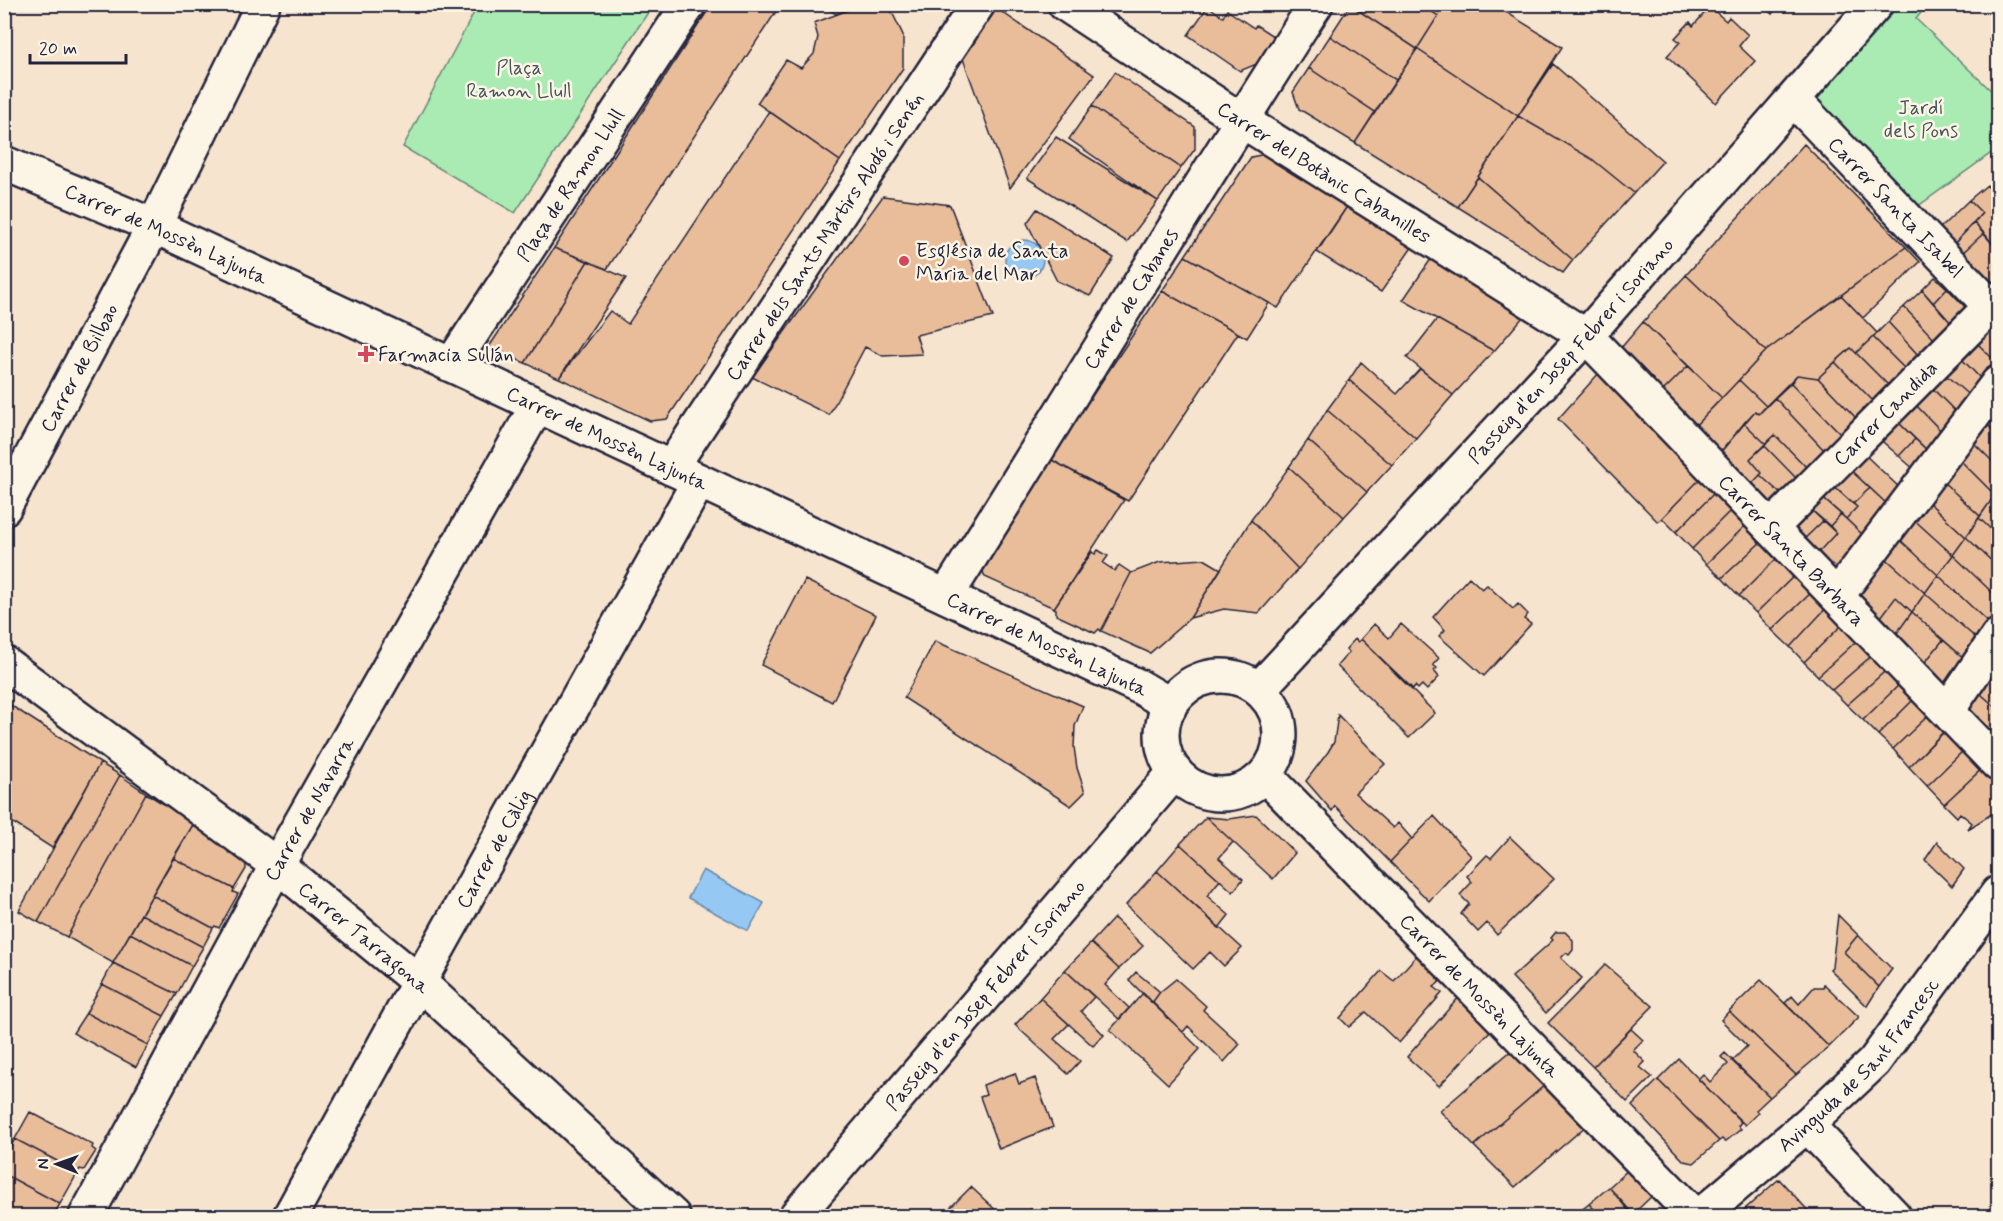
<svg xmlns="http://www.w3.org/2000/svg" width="2003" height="1221" viewBox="0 0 2003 1221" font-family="Mynerve,sans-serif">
<rect width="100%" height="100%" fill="#f7e4ce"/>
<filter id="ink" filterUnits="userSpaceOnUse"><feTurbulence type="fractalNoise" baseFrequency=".0167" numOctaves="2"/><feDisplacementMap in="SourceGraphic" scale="12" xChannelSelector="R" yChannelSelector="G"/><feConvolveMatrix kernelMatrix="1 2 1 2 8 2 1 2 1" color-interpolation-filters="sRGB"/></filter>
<g filter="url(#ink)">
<path fill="#aaebb3" stroke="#668677" stroke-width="1.5" d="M478,5H653L515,213L403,147Z
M1891,5H1927L1916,19L1998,97V148L1914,209L1807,100Z"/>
<path fill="#95c8f2" stroke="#6786a9" stroke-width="1.5" d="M1005 259a19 19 0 1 1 38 0a19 19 0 1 1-38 0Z
M703,870L764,903L748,931L688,898Z"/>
<path fill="#eabd9a" stroke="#22223b" stroke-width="1.5" d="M712,4H781L607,269L554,248Z
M821,4H864L836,14Z
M864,4H888L903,35V68L840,161L757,103L786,60L801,68L814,54L818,37L814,23Z
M990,4L1094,75L1010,188L958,45Z
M1421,4L1438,16L1417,49L1350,5Z
M1421,4H1493L1562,47L1518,116L1417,49L1438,16Z
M1761,4H1779L1772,14Z
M1350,5L1417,49L1396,80L1330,36Z
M1208,6L1223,17L1227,10L1254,28L1256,25L1276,38L1259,63L1240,71L1188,35Z
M1710,7L1726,21L1729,17L1748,35L1739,46L1755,61L1716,103L1667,56L1680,42L1675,38L1690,22L1693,26Z
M1998,29V51L1989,40Z
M1330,36L1396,80L1375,112L1309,68Z
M1417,49L1518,116L1458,207L1355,143Z
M1553,64L1663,161L1634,193L1592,159L1518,116Z
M1309,68L1375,112L1355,143L1299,109L1293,92Z
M1115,72L1195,127V149L1181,168L1092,106Z
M1092,106L1181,168L1158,201L1069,139Z
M769,111L840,161L667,419L650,421L559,378L610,311L628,324Z
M1518,116L1592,159L1634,193L1573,260L1478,177Z
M1056,137L1158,201L1127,242L1027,178Z
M1804,144L1906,247L1766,351L1686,275Z
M1266,154L1348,205L1278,308L1185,256L1251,157Z
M1478,177L1573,260L1563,273L1458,207Z
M1987,185L1998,199V250L1974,223L1982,213L1969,200Z
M883,196L950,205L993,317L916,335L922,354L883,356L865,347L829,415L752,377Z
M1969,200L1982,213L1952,246L1937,231Z
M1348,205L1413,246L1381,292L1317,252Z
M1037,209L1114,258L1090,296L1057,281L1027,223Z
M1974,223L1984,233L1960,255L1952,246Z
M1984,233L1998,250V279L1991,286L1960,255Z
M1906,247L1920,262L1863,318L1841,295Z
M554,248L588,261L525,363L489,347Z
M1185,256L1269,303L1247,338L1162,291Z
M1431,259L1524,316L1494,351L1403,300Z
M588,261L626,278L559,378L525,363Z
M1686,275L1766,351L1722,398L1643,322Z
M1935,277L1947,288L1933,303L1922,290Z
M1947,288L1967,309L1952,324L1933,303Z
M1922,290L1952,324L1935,340L1904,307Z
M1162,291L1238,333L1128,501L1050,459Z
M1841,295L1877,333L1856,353L1851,348L1818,378L1797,375L1766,406L1739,380L1766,351Z
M1904,307L1935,340L1920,357L1888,322Z
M1437,319L1494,351L1453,395L1407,358Z
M1643,322L1688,366L1657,397L1615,355Z
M1888,322L1920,357L1906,370L1873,337Z
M1987,325L1998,337V364L1973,339Z
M1873,337L1906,370L1889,386L1856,353Z
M1973,339L1998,364L1984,382L1957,354Z
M1851,348L1889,386L1874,402L1835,362Z
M1957,354L1984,382L1972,398L1941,371Z
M1361,362L1397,394L1420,369L1453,395L1416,438L1349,380Z
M1835,362L1874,402L1857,419L1818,378Z
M1688,366L1722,398L1689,432L1657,397Z
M1941,371L1972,398L1959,415L1928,384Z
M1599,373L1702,477L1658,522L1558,419Z
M1797,375L1818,378L1857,419L1842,435L1791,383Z
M1349,380L1416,438L1392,465L1327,410Z
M1739,380L1766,406L1759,414L1755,411L1715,459L1689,432Z
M1791,383L1842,435L1825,451L1775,398Z
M1928,384L1959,415L1944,434L1912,401Z
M1775,398L1825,451L1807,468L1775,435L1766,444L1744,423L1755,411L1759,414Z
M1912,401L1944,434L1929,452L1894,418Z
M1998,404V436L1985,422Z
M1327,410L1392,465L1367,492L1308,440Z
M1894,418L1915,439L1899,456L1876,436Z
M1985,422L1998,436V467L1971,440Z
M1744,423L1766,444L1750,459L1762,473L1747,489L1715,459Z
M1775,435L1807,468L1796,478L1764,445Z
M1915,439L1929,452L1916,471L1899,456Z
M1308,440L1367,492L1344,517L1289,467Z
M1971,440L1998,467V490L1995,495L1957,457Z
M1764,445L1796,478L1781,494L1760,475L1762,473L1750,459Z
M1861,451L1901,489L1888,505L1846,466Z
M1957,457L1995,495L1980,516L1940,479Z
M1050,459L1124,500L1054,608L985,577L982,569Z
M1846,466L1870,488L1853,504L1829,482Z
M1289,467L1344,517L1298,569L1251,520Z
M1760,475L1781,494L1767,507L1747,489Z
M1702,477L1716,491L1676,532L1662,518Z
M1940,479L1980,516L1966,537L1925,499Z
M1829,482L1857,507L1846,519L1818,494Z
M1870,488L1888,505L1864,536L1846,519L1857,507L1853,504Z
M1998,490V505L1992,499Z
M1716,491L1733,508L1692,549L1676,532Z
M1818,494L1841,514L1830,526L1807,506Z
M1925,499L1966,537L1953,555L1911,517Z
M1992,499L1998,505V536L1979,518Z
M1807,506L1823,521L1801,542L1785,526Z
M1733,508L1748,523L1706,564L1692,549Z
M1841,514L1864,536L1833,576L1815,556L1836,533L1830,526Z
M1911,517L1953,555L1938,575L1896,536Z
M1979,518L1998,536V567L1966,537Z
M1251,520L1298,569L1259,613L1224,609L1190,618Z
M1823,521L1836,533L1815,556L1801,542Z
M1748,523L1764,539L1722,578L1706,564Z
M1896,536L1938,575L1925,593L1882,555Z
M1966,537L1998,567V598L1953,555Z
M1764,539L1780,555L1739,596L1722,578Z
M1098,550L1108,556L1103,563L1115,571L1119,565L1131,573L1101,631L1099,629L1095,633L1056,615V609L1054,608L1092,552L1095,554Z
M1780,555L1797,573L1756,613L1739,596Z
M1882,555L1925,593L1912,612L1896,597L1878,621L1852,594Z
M1953,555L1998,598V612L1990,624L1938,575Z
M1204,559L1221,569L1190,618L1150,653L1101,631L1131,573L1160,562Z
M1797,573L1814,590L1772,630L1756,613Z
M1938,575L1990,624L1978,640L1925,593Z
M1469,577L1482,589L1487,585L1513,609L1518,604L1528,614L1524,619L1531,624L1484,676L1439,636L1445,630L1433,617Z
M805,580L876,615L832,702L761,665Z
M1814,590L1829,605L1790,647L1772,630Z
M1925,593L1978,640L1965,659L1912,612Z
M1896,597L1912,612L1894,637L1878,621Z
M1829,605L1846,621L1804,662L1790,647Z
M1912,612L1943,640L1922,666L1894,637Z
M1846,621L1861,637L1818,676L1804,662Z
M1374,624L1389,638L1401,624L1439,658L1433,665L1437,668L1434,671L1439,677L1427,690L1422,685L1418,689L1415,686L1413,689L1361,639Z
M1861,637L1876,652L1832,690L1818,676Z
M1355,639L1358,642L1361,639L1435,713L1409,738L1337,666L1349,652L1346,649Z
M1943,640L1965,659L1944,689L1922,666Z
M935,641L1083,706L1075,726L1074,747L1077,768L1085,792L1071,806L904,698Z
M1876,652L1891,666L1847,705L1832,690Z
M1998,654V679L1987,670Z
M1891,666L1904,680L1863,720L1847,705Z
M1987,670L1998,679V709L1974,688Z
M1904,680L1919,694L1878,735L1863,720Z
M1974,688L1998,709V739L1962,706Z
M1919,694L1934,710L1893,749L1878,735Z
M4,701L100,763L52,848L4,817Z
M1934,710L1950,726L1909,767L1893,749Z
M1338,715L1385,764L1355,793L1393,828L1398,823L1412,839L1390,862L1335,806L1332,811L1306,781L1328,752L1334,742Z
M1948,727L1967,747L1927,786L1909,767Z
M1967,747L1986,765L1944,804L1927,786Z
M100,763L120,775L38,922L19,911Z
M1988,763L1998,773V810L1968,829L1972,823L1960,813L1957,817L1944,804Z
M120,775L146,793L67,937L38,922Z
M146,793L194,823L113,963L67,937Z
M1256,815L1295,853L1273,879L1206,817L1229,819Z
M1434,816L1471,856L1429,901L1390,862Z
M1206,817L1233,842L1219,858L1243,879L1233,892L1180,844Z
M194,823L245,857L246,869L234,889L173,858Z
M1510,837L1554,879L1497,935L1487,923L1478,932L1461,914L1469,904L1460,895L1472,882L1467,876L1487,855L1491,858Z
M1937,842L1964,869L1952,886L1925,860Z
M1180,844L1220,880L1207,896L1229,915L1219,928L1157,871Z
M173,858L234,889L233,892L238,894L219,928L215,926L213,928L152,895Z
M1157,871L1242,948L1224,966L1210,952L1193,969L1126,905Z
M152,895L213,928L203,947L141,914Z
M141,914L203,947L192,966L130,933Z
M1838,915L1858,935L1844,952L1879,987L1867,1006L1830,969L1832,967Z
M1114,918L1143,946L1119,969L1091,943Z
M1556,932H1565L1573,940V950L1569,955L1566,953L1561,958L1582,978L1546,1013L1512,977L1553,940L1551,938Z
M130,933L192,966L177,994L113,963Z
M1858,935L1892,969L1879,987L1844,952Z
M1091,943L1119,969L1105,985L1129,1008L1119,1019L1065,970Z
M1417,955L1442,980L1434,987L1442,993L1399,1043L1366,1012L1349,1027L1340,1018L1381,971L1394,981Z
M113,963L177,994L164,1016L102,984Z
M1605,965L1653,1006L1593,1067L1548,1023Z
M1065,970L1094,997L1081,1011L1104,1035L1093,1046L1040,998Z
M1136,972L1160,992L1152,1003L1129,980Z
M1176,979L1206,1006L1203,1010L1240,1044L1224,1062L1188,1026L1183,1032L1152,1003L1160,992Z
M1761,980L1829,1047L1796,1075L1729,1011Z
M102,984L164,1016L148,1045L86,1013Z
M1824,984L1859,1017L1829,1047L1785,1003L1792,996L1799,1004L1814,987H1823Z
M1143,993L1200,1049L1168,1084L1110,1030Z
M1459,997L1491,1030L1439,1086L1407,1057Z
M1040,998L1069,1024L1054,1039L1080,1061L1068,1074L1015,1025Z
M1729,1011L1796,1075L1770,1097L1732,1061L1747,1046L1721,1020Z
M86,1013L148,1045L136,1067L73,1033Z
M1631,1029L1643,1040L1633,1050L1645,1062L1640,1067L1652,1077L1627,1102L1593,1067Z
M1512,1050L1546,1084L1474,1146L1440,1111Z
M1725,1053L1770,1097L1756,1110L1758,1113L1745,1125L1698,1079L1703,1074L1710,1082L1728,1064L1721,1057Z
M1679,1059L1741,1122L1738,1126L1741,1129L1725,1142L1722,1139L1719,1141L1658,1080Z
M1015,1073L1019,1084L1035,1078L1053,1127L999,1149L980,1097L986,1095L983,1085Z
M1658,1080L1719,1141L1694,1163L1684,1161L1632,1106Z
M1546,1084L1587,1125L1515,1187L1474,1146Z
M30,1112L93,1145L92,1148L96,1151L84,1170L80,1169L78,1172L15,1139Z
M15,1139L78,1172L60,1204L4,1174V1157Z
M1629,1169L1654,1194L1633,1214L1609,1187Z
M4,1174L60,1204L53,1216H4Z
M1779,1179L1813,1216H1737Z
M971,1187L1002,1216H948L945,1213Z
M1609,1187L1632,1215L1630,1216H1601L1589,1204Z
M1589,1204L1601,1216H1574Z
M1031,1209L1038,1216H1024Z"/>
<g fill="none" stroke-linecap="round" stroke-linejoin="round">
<defs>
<g id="minor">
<path id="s1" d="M1065,4L1241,120L1586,336L1998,764"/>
<path id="s2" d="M1794,100L1998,314"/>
<path id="s3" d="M4,163L154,226L1140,687L1167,703L1169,708"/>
<path id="s4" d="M451,365L689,4"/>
<path id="s5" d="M671,468L978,4"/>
<path id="s6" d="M4,508L154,226L263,4"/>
<path id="s7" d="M1771,528L1998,299"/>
<path id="s8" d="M946,596C1071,399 1189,199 1316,4"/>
<path d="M1837,596L1998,383"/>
<path id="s9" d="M4,663L277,865L419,982L673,1216"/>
<circle cx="1221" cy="735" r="59"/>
<path id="s10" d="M1259,689L1586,336L1876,4"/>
<path d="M1948,710L1998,636"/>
<path id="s11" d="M1265,775L1695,1216"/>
<path d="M1807,1125L1894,1216"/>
<path id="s12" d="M86,1216L277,865L537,406"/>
<path id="s13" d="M290,1216L419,982L699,481"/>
<path id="s14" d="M796,1216L1175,772"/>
<path id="s15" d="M1700,1216L1807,1125L1874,1062L1998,893"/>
</g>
</defs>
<use href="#minor" stroke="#22223b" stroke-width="38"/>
<use href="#minor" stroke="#fcf5e5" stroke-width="33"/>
</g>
</g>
<g fill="#d1495b" stroke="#fcf5e5" stroke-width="2">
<circle cx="904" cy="261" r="6"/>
<path d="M363 345h6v6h6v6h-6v6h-6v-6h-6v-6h6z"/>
</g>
<g text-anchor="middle" stroke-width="5" stroke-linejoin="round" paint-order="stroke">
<g font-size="20" fill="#445459" stroke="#fcf5e5">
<text x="519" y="74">Plaça<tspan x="519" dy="23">Ramon Llull</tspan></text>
<text x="1921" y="114">Jardí<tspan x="1921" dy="23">dels Pons</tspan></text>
</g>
<g font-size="20" fill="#22223b" stroke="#fcf5e5">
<text dy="7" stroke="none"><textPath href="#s1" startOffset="309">Carrer del Botànic Cabanilles</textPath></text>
<text dy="7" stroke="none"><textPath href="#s4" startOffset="216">Plaça de Ramon Llull</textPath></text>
<text dy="7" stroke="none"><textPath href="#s2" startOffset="148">Carrer Santa Isabel</textPath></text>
<text dy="7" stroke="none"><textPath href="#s3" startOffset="177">Carrer de Mossèn Lajunta</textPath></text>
<text dy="7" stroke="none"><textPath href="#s5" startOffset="278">Carrer dels Sants Màrtirs Abdó i Senén</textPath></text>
<text dy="7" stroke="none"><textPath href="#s8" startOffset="350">Carrer de Cabanes</textPath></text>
<text dy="7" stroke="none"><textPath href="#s10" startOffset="460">Passeig d'en Josep Febrer i Soriano</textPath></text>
<text dy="7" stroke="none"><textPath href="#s6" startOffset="159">Carrer de Bilbao</textPath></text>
<text dy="7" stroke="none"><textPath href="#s7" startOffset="162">Carrer Candida</textPath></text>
<text dy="7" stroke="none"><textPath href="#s3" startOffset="663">Carrer de Mossèn Lajunta</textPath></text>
<text dy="7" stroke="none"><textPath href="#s1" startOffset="915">Carrer Santa Barbara</textPath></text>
<text dy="7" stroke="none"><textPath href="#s3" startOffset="1149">Carrer de Mossèn Lajunta</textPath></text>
<text dy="7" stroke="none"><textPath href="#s12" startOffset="464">Carrer de Navarra</textPath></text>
<text dy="7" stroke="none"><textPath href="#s13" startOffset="420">Carrer de Càlig</textPath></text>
<text dy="7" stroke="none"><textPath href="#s9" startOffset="453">Carrer Tarragona</textPath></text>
<text dy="7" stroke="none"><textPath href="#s14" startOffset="291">Passeig d'en Josep Febrer i Soriano</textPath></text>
<text dy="7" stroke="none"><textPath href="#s11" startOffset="308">Carrer de Mossèn Lajunta</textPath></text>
<text dy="7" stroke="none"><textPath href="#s15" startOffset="220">Avinguda de Sant Francesc</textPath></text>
</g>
<g font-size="20" fill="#22223b" stroke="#fcf5e5" text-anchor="start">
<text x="916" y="257">Església de Santa<tspan x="916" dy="23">Maria del Mar</tspan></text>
<text x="378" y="361">Farmacia Sullán</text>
</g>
</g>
<rect width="2003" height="1221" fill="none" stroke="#fcf5e5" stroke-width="24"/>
<rect x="12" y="12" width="1979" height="1197" fill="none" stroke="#22223b" stroke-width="2" filter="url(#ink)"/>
<g transform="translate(57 1164) rotate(271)" stroke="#fcf5e5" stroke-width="4.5" paint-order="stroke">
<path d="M0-4.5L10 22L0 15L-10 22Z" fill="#22223b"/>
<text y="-9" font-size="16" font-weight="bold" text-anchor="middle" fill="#22223b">N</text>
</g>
<path d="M30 54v9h96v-9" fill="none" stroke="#22223b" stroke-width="3"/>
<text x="39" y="54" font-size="18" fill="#22223b" stroke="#fcf5e5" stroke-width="4.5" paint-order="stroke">20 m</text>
</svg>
